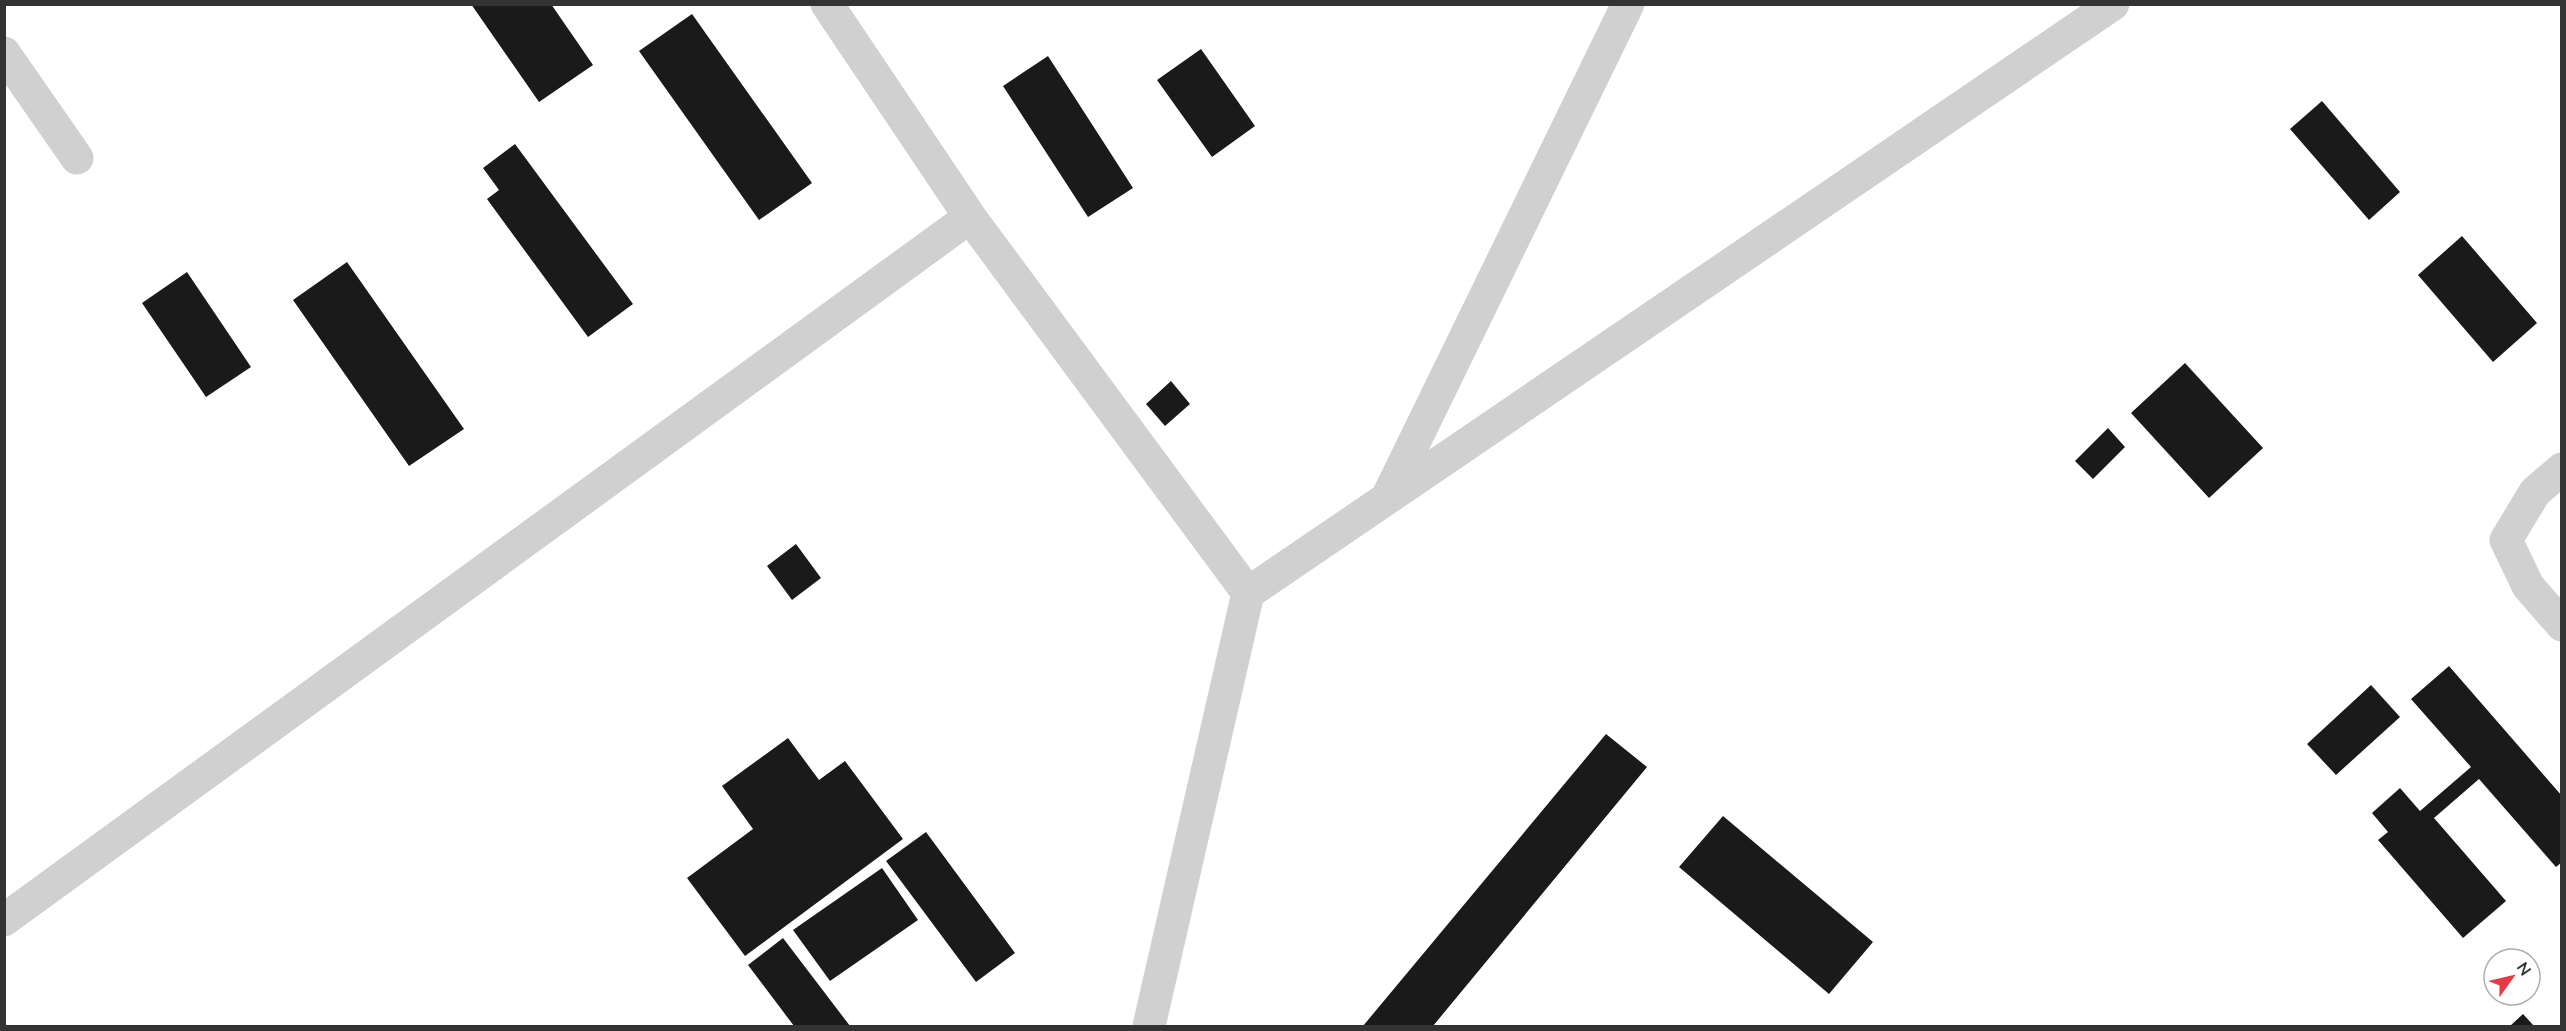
<svg xmlns="http://www.w3.org/2000/svg" width="2566" height="1031" viewBox="0 0 2566 1031" font-family="'Nunito Sans',sans-serif">
<rect width="100%" height="100%" fill="#fff"/>
<path fill="#1a1a1a" d="M471,4H551L593,65L539,102Z
M692,14L812,183L759,220L639,51Z
M1201,49L1255,126L1212,157L1157,80Z
M1048,56L1133,188L1088,217L1003,86Z
M2322,101L2400,192L2369,220L2290,129Z
M515,144L633,304L588,337L487,199L499,190L483,168Z
M2462,236L2537,323L2493,362L2418,275Z
M347,262L464,429L409,466L293,300Z
M187,272L251,367L206,397L142,303Z
M2185,363L2263,448L2209,498L2131,413Z
M1171,381L1190,404L1165,426L1146,404Z
M2108,428L2125,447L2093,479L2075,461Z
M796,544L821,578L792,600L767,566Z
M2449,666L2562,796V862L2556,867L2479,779L2434,818L2506,901L2463,938L2378,840L2388,832L2372,813L2400,788L2420,811L2471,767L2411,699Z
M2371,685L2400,717L2336,775L2307,744Z
M1606,734L1647,767L1433,1026H1363Z
M788,738L819,780L845,761L903,839L745,956L687,878L753,829L722,786Z
M1723,816L1873,942L1829,994L1679,867Z
M926,832L1015,953L976,982L886,861Z
M882,868L918,920L830,981L793,930Z
M783,938L850,1026H794L748,965Z
M2523,1014L2534,1026H2510Z"/>
<g fill="none" stroke-linecap="round" stroke-linejoin="round">
<path stroke="#d0d0d0" stroke-width="33" d="M827,4L970,217L1248,593L1149,1026
M4,53L77,158
M2562,469L2535,492L2506,540L2528,586L2562,625
M1387,498L1628,4
M1248,593L2113,4
M4,920L970,217"/>
</g>
<rect width="2566" height="1031" fill="none" stroke="#333333" stroke-width="12"/>
<g transform="translate(2512 977) rotate(56)"><circle r="28" fill="#ffffff" stroke="#adadad" stroke-width="1.5"/>
<path d="M0-4.5L10 22L0 15L-10 22Z" fill="#e63946"/>
<text y="-9" font-size="16" font-weight="bold" text-anchor="middle" fill="#333333">N</text>
</g>
</svg>
